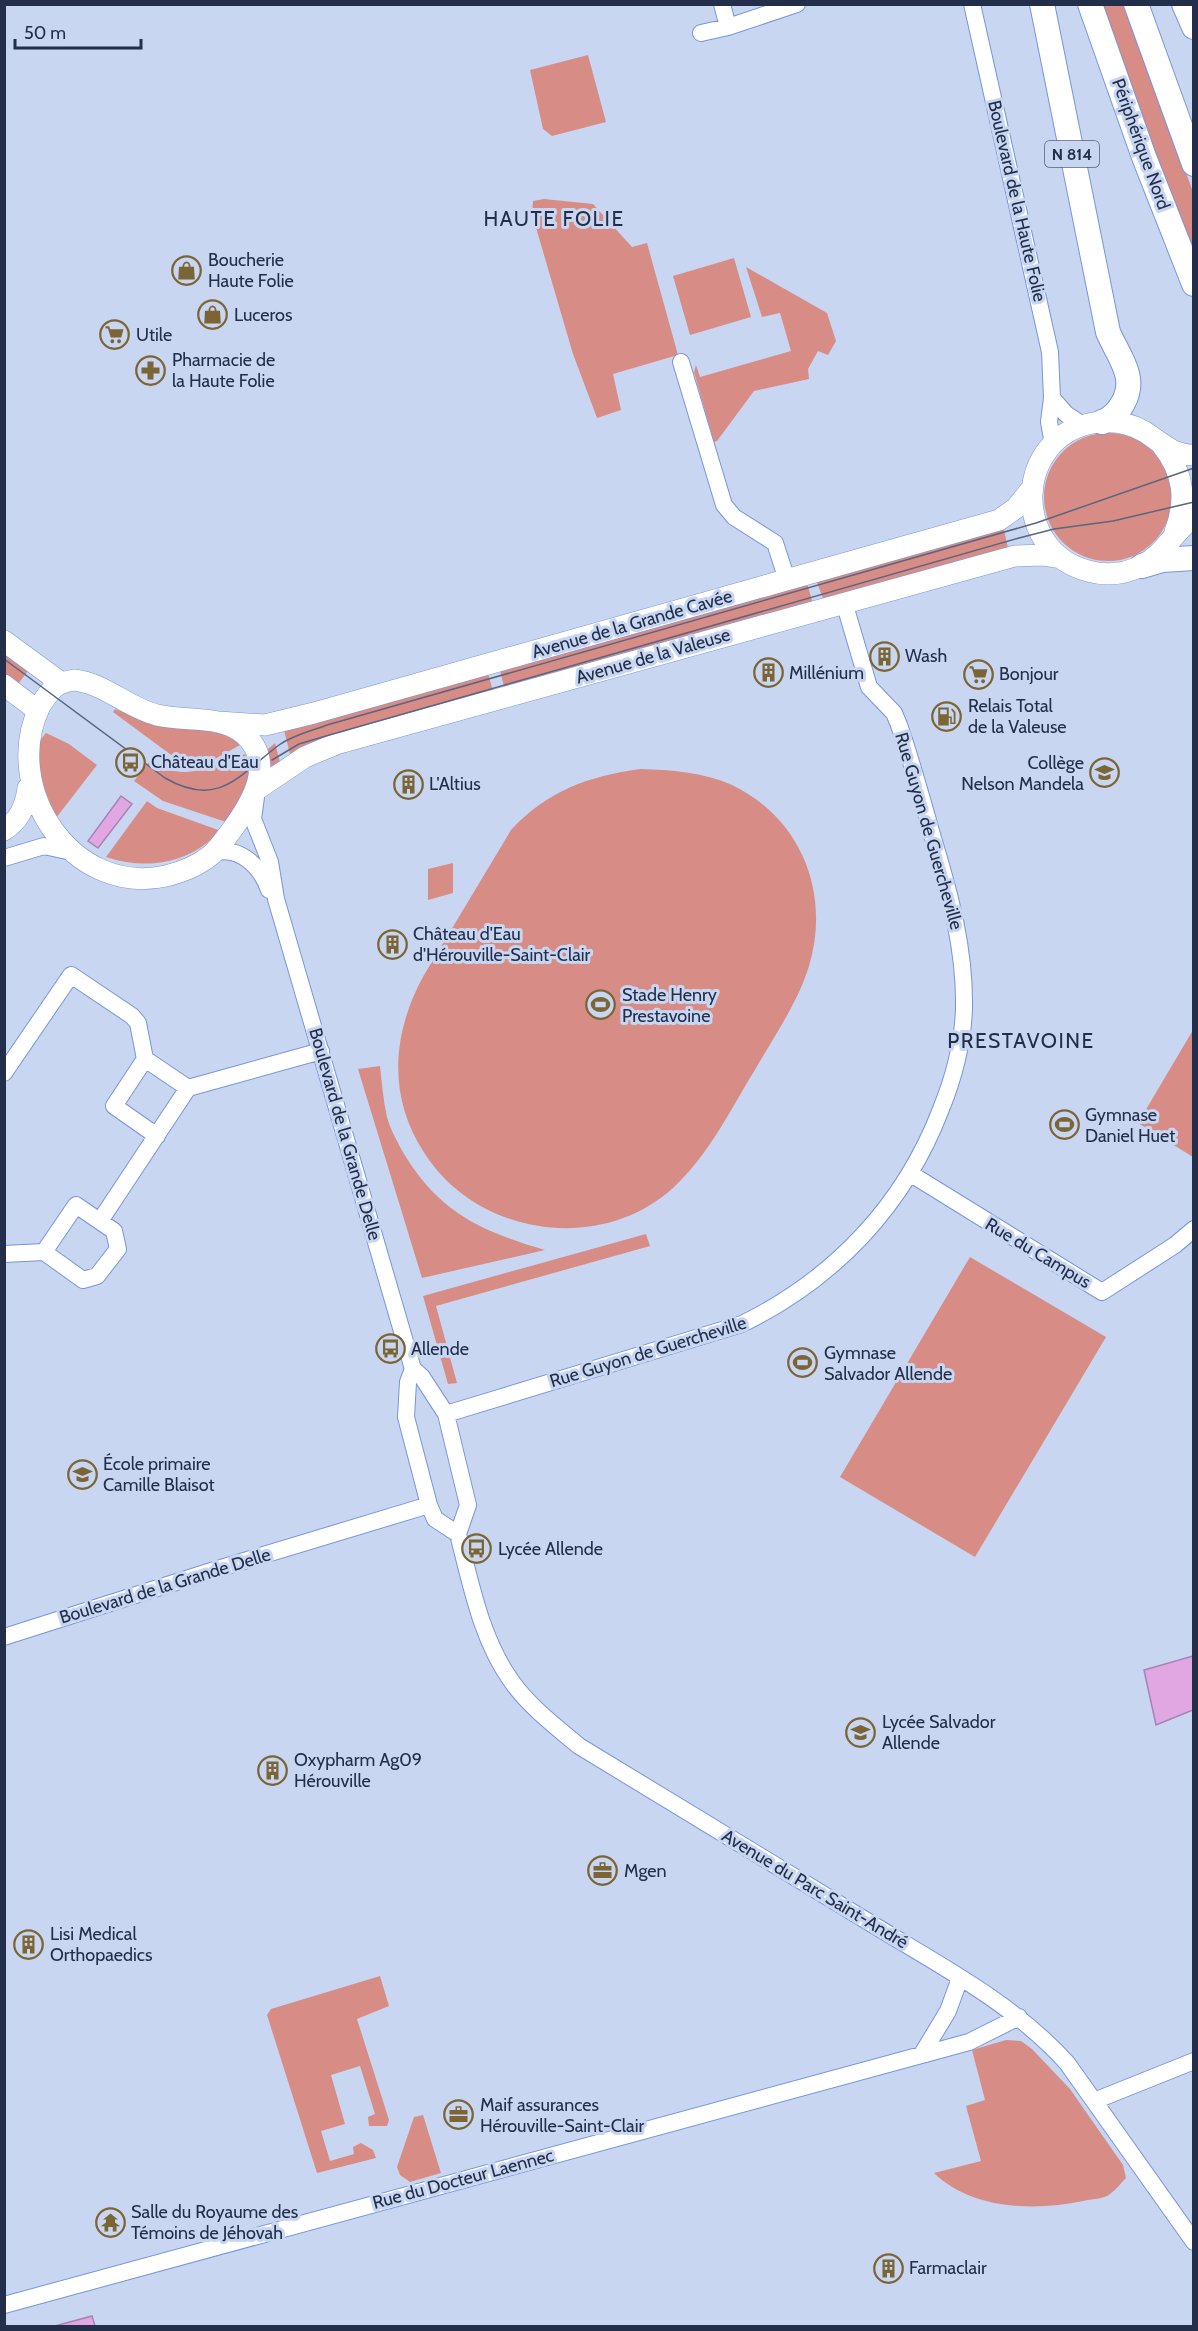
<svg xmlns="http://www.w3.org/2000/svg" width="1198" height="2331" viewBox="0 0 1198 2331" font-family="Cabin,sans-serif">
<rect width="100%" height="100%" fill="#c8d6f2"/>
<path fill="#d78d86" d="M1102,5H1125L1193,192V257Z
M588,55L606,122L552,136L543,129L530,70Z
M544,199L593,204L632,247L647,243L678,355L613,374L621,410L597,418L573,354L532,214L533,201Z
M734,258L751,317L690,335L673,276Z
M746,267L827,313L836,341L828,355L818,351L808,369L809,379L754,391L717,441L714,442L694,372L696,365L700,377L791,351L780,313L762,317Z
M1044 497a64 64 0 1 1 128 0a64 64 0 1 1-128 0Z
M1002,522L1009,552L824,601L816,580Z
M807,583L813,604L505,690L499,667Z
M4,648L31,667L15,688L5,680Z
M488,673L494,695L291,758L284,730Z
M115,709C133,716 150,723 169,727C195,732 220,726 240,745L215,759L199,764L182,763L113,712Z
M46,733L69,744L97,765L56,818L41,781L38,743Z
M275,743L281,766L274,768L271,766L267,750Z
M245,754C255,780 241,800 229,823L163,801L134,781L150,761C181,783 215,767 245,754Z
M640,769C671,770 703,772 732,785C801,818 831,893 809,966C798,1002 775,1035 756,1068C731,1109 708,1156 673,1188C600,1254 478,1236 425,1154C387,1097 392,1033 424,975L511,830C547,791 589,776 640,769Z
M147,801L157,808L221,831C189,863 149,871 106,857Z
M453,863V893L428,900V869Z
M1193,1030L1194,1157H1193L1138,1123Z
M380,1066C382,1083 383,1100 387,1117C390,1129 398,1143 404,1154C440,1213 481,1231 545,1250L422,1278L358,1069Z
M646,1234L650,1246L436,1306L457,1383L448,1384L423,1296Z
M970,1257L1106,1337L975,1557L840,1477Z
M380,1976L389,2006L357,2019L389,2120L387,2126H369L368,2117L375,2114L360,2066L331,2075L345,2124L321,2131L330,2161L354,2154L353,2147L361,2143L373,2150L376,2158L317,2173L267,2015L271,2009Z
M1006,2040L1021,2041L1032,2049L1070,2089L1123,2165L1126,2178C1121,2183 1116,2190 1110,2194C1104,2199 1091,2199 1083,2201C1035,2211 972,2210 934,2173L981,2161L966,2106L985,2100L972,2050Z
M423,2115L441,2173L410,2182L400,2175L397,2167L414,2117Z"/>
<path fill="#e0a7e2" stroke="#a783b4" stroke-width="1.5" d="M121,796L132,804L98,848L88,841Z
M1193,1656V1710L1156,1725L1144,1670Z
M92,2316L95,2326H55Z"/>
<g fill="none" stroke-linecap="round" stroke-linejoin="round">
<defs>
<path id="minor" d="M722,4L728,27
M972,4L1050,352L1052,398L1049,422L1053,444
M701,33L728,27L797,4
M681,362L724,505L734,517L775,543L787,580
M1052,398L1066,414L1084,426
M256,797L253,819L270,862L276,899L413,1369L422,1377L446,1414L468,1505L458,1534
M213,853C240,845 261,867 269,890
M4,858L44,846L67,851
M4,1073L71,975L132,1016L138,1023L145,1059
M157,1136L114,1106L145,1059L188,1088L321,1051
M911,1174L1102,1292L1175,1245L1194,1229
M100,1221L188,1088
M4,1254L44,1252L83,1280L97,1276L118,1249L114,1231L76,1205L44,1252
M413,1369L408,1382L406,1417L429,1505L435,1519L458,1534
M446,1414L742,1324C834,1279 904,1206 941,1109C954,1077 963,1042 964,1008C965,949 950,894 933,838C922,800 912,762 899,725L894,713L869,687L844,602
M458,1534C471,1584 481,1639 512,1682C530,1707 555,1726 579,1746C675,1805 771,1863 867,1921C937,1964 1012,2002 1067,2063L1194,2242
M4,1637L214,1570L429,1505
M922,2054L948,2011L960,1978
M1094,2101L1194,2061
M4,2305L969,2042L1019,2017"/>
<path id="major" d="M1162,445C1184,473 1187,500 1175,532
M1194,455C1172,455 1162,443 1145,432C1130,423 1111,420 1093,423C1014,437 1011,551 1088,571C1106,576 1125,574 1141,566C1164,555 1174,531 1194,517
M4,641L60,682
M74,680C104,683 128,708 157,715C185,722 221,714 244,734C277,763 251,804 231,831C225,839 219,848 211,855C199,865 182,872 166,876C73,897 0,789 40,706C50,690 55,683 74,680Z
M4,685L37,710
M218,722L265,725L314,713L999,520L1016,508L1032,488
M256,790L305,757L336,744L1015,556L1042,555L1061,558
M4,830C19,821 26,805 28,788"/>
<path id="highway" d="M1042,4L1108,332C1118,356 1138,377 1123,403C1118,412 1111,419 1102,422
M1090,4L1144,157L1194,284
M1136,4L1194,164
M1184,4L1194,27
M1142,566L1162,560L1194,558"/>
</defs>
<use href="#minor" stroke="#7895d8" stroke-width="18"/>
<use href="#major" stroke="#7895d8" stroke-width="22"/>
<use href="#highway" stroke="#7895d8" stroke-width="26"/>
<use href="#minor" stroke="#fff" stroke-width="16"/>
<use href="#major" stroke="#fff" stroke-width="21"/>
<use href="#highway" stroke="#fff" stroke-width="24"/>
<path stroke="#596581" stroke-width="1.5" d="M4,659L165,778C219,809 239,775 279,745C293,735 311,731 327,725L1036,523L1194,468
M272,760L299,744L319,738L1019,538L1054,529L1113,521L1194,502"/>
</g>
<defs>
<symbol id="shop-ring" viewBox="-11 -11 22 22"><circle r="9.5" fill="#c8d6f2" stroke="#7b6535" stroke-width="1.5"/><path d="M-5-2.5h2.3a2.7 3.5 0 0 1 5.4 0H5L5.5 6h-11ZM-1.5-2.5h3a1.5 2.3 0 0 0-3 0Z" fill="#7b6535"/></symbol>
<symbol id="supermarket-ring" viewBox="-11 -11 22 22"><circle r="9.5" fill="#c8d6f2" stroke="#7b6535" stroke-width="1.5"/><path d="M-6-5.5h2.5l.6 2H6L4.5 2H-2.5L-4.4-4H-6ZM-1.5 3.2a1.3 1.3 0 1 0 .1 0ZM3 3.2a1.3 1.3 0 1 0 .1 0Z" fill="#7b6535"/></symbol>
<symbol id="pharmacy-ring" viewBox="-11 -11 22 22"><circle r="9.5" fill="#c8d6f2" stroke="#7b6535" stroke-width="1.5"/><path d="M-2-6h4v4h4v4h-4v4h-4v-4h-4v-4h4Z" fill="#7b6535"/></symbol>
<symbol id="building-ring" viewBox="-11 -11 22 22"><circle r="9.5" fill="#c8d6f2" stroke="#7b6535" stroke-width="1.5"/><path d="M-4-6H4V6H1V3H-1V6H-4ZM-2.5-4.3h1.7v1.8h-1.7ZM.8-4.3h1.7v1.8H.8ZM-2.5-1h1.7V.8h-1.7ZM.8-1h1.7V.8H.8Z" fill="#7b6535"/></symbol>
<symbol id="fuel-ring" viewBox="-11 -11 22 22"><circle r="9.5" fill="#c8d6f2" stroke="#7b6535" stroke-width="1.5"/><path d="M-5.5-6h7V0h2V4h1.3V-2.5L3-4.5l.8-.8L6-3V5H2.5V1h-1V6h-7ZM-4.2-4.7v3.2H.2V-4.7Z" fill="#7b6535"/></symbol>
<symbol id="bus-ring" viewBox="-11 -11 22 22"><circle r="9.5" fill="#c8d6f2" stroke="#7b6535" stroke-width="1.5"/><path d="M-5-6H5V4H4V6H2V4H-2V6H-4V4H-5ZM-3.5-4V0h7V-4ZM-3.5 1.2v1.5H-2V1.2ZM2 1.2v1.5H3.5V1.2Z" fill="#7b6535"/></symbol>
<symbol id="school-ring" viewBox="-11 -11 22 22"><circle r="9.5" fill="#c8d6f2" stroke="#7b6535" stroke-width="1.5"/><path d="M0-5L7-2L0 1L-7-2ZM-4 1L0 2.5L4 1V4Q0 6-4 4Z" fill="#7b6535"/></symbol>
<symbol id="stadium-ring" viewBox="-11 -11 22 22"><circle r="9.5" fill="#c8d6f2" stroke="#7b6535" stroke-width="1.5"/><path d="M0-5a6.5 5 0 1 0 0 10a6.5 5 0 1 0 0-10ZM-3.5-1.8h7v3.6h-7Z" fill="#7b6535"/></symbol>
<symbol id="office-ring" viewBox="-11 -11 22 22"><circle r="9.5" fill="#c8d6f2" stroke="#7b6535" stroke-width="1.5"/><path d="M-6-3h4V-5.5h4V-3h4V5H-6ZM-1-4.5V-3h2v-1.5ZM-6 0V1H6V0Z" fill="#7b6535"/></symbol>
<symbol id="temple-ring" viewBox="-11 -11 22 22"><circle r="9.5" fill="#c8d6f2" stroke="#7b6535" stroke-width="1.5"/><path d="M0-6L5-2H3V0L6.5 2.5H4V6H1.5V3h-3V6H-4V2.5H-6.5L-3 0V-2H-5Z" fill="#7b6535"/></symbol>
</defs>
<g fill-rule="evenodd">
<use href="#shop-ring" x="170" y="254" width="33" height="33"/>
<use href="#shop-ring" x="196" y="298" width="33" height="33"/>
<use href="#supermarket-ring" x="98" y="318" width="33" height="33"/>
<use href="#pharmacy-ring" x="134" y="354" width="33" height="33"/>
<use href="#building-ring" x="868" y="640" width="33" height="33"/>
<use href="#building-ring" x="752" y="656" width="33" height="33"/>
<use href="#supermarket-ring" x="962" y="658" width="33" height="33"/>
<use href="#fuel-ring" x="930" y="700" width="33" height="33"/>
<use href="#bus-ring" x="114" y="746" width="33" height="33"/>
<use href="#school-ring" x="1088" y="756" width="33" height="33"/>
<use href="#building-ring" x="392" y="768" width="33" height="33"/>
<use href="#building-ring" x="376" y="928" width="33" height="33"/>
<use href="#stadium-ring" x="584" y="988" width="33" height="33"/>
<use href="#stadium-ring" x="1048" y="1108" width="33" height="33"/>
<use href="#bus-ring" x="374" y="1332" width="33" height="33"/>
<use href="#stadium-ring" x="786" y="1346" width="33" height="33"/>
<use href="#school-ring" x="66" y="1458" width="33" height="33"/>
<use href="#bus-ring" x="460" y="1532" width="33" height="33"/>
<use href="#school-ring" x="844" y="1716" width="33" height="33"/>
<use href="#building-ring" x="256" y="1754" width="33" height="33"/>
<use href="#office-ring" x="586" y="1854" width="33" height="33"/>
<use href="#building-ring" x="12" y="1928" width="33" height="33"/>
<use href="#office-ring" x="442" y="2098" width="33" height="33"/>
<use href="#temple-ring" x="94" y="2206" width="33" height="33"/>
<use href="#building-ring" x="872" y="2252" width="33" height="33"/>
</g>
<g text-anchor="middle" stroke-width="6" stroke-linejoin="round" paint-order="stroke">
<rect fill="#c8d6f2" stroke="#54607c" stroke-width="1.5" x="1045" y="141" width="54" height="26" rx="4.5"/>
<g font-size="16" font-weight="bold" fill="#222e4a">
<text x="1072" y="160">N 814</text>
</g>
<g font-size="18" fill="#222e4a" stroke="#c8d6f2">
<text transform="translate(1141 144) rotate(70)" y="6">Périphérique Nord</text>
<text transform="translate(1017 201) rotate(77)" y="6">Boulevard de la Haute Folie</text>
<text transform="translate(632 624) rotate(-16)" y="6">Avenue de la Grande Cavée</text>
<text transform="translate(653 656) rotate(-16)" y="6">Avenue de la Valeuse</text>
<text transform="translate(929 831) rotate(74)" y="6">Rue Guyon de Guercheville</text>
<text transform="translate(345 1134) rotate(74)" y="6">Boulevard de la Grande Delle</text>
<text transform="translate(1038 1253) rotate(31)" y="6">Rue du Campus</text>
<text transform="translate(648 1352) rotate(-17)" y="6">Rue Guyon de Guercheville</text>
<text transform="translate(165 1586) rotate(-17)" y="6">Boulevard de la Grande Delle</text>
<text transform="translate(815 1889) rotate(31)" y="6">Avenue du Parc Saint-André</text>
<text transform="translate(463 2179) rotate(-15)" y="6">Rue du Docteur Laennec</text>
</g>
<g font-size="18" fill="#222e4a" stroke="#c8d6f2" text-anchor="start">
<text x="208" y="266">Boucherie<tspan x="208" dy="21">Haute Folie</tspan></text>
<text x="234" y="321">Luceros</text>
<text x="136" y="341">Utile</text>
<text x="172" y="366">Pharmacie de<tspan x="172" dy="21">la Haute Folie</tspan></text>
<text x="905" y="662">Wash</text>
<text x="789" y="679">Millénium</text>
<text x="999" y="680">Bonjour</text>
<text x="968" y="712">Relais Total<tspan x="968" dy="21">de la Valeuse</tspan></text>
<text x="151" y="768">Château d'Eau</text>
<text x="1084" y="769" text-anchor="end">Collège<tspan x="1084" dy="21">Nelson Mandela</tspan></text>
<text x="429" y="790">L'Altius</text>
<text x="413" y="940">Château d'Eau<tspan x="413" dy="21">d'Hérouville-Saint-Clair</tspan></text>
<text x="622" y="1001">Stade Henry<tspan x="622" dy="21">Prestavoine</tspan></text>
<text x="1085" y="1121">Gymnase<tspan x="1085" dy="21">Daniel Huet</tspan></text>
<text x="411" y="1355">Allende</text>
<text x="824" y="1359">Gymnase<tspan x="824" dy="21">Salvador Allende</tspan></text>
<text x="103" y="1470">École primaire<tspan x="103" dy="21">Camille Blaisot</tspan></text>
<text x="498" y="1555">Lycée Allende</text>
<text x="882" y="1728">Lycée Salvador<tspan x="882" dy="21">Allende</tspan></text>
<text x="294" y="1766">Oxypharm Ag09<tspan x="294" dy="21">Hérouville</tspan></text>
<text x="624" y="1877">Mgen</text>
<text x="50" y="1940">Lisi Medical<tspan x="50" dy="21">Orthopaedics</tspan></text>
<text x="480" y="2111">Maif assurances<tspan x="480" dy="21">Hérouville-Saint-Clair</tspan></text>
<text x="131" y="2218">Salle du Royaume des<tspan x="131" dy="21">Témoins de Jéhovah</tspan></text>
<text x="909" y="2274">Farmaclair</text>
</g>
<g font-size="21" letter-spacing="1.5" fill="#222e4a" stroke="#c8d6f2">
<text x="554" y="226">HAUTE FOLIE</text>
<text x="1021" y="1048">PRESTAVOINE</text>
</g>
</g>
<rect width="1198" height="2331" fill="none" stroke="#222e4a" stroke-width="12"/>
<path d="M15 39v9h126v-9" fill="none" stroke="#222e4a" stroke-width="3"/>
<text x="24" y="39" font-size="18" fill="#222e4a" stroke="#c8d6f2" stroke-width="4.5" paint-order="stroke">50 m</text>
</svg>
